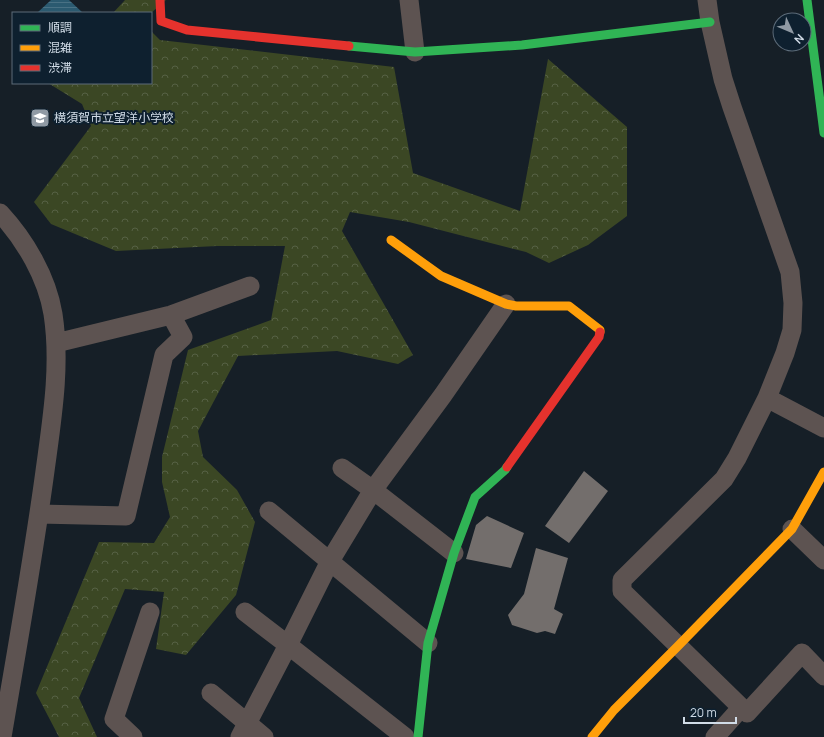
<svg xmlns="http://www.w3.org/2000/svg" width="824" height="737" viewBox="0 0 824 737" font-family="Manrope,'Noto Sans JP',sans-serif">
<defs>
<pattern id="forest-crowns" width="20" height="18" patternUnits="userSpaceOnUse"><rect width="20" height="18" fill="#3b4724"/><path d="M2 6a3 3 0 1 1 6 0M12 15a3 3 0 1 1 6 0" fill="none" stroke="#566144"/></pattern>
<pattern id="water-rules" width="6" height="5" patternUnits="userSpaceOnUse"><rect width="6" height="5" fill="#2b5a70"/><path d="M0 2.5h6" fill="none" stroke="#497184"/></pattern>
</defs>
<rect width="100%" height="100%" fill="#161f27"/>
<path fill="url(#forest-crowns)" d="M125,0H166L151,13H113Z
M151,31L160,40L394,67L413,173L520,211L548,59L627,127V216L588,245L549,263L526,252L409,222L350,212L342,231L413,355L398,364L337,351L238,356L198,431L203,457L237,490L255,522L236,595L186,655L156,649L164,592L125,589L79,698L97,737H59L36,693L99,542L154,543L170,517L162,482V457L188,350L271,320L285,246H217L116,251L51,224L34,202L91,126L82,104L48,83H151Z"/>
<path fill="url(#water-rules)" d="M51,0H69L83,13H37Z"/>
<path fill="#736e6c" d="M584,471L608,491L569,543L545,526Z
M487,516L524,533L511,568L466,559L476,525Z
M536,548L568,558L554,609L563,614L555,634L545,631L537,633L512,625L508,615L524,594Z"/>
<g fill="none" stroke-linecap="round" stroke-linejoin="round">
<path stroke="#5d5351" stroke-width="19" d="M409,0L415,52
M707,0L710,22L723,79L732,107L790,272L793,303L792,330L785,353L767,398L824,428
M0,213C25,240 47,277 53,314C61,366 52,419 45,471C33,560 17,648 2,737
M56,343L171,315L250,286
M767,398L737,458L724,479L622,580V591L747,713L802,653L824,676
M342,468L373,490L454,553
M269,511L428,643
M39,514L126,516L164,355L183,337L171,315
M792,529L824,560
M245,612L288,645L405,737
M211,693L264,737
M133,737L114,719L150,612
M240,737L288,645L330,561L373,490L443,395L506,304
M715,737L741,708"/>
<path stroke="#30b455" stroke-width="9" d="M807,0L824,133
M349,46L415,52L522,45L710,22
M418,737L428,643L454,553L475,497L505,470L507,467"/>
<path stroke="#ff9f0a" stroke-width="9" d="M391,240L441,276L506,304L516,306H569L600,330V332
M592,737L614,710L678,646L792,529L824,472"/>
<path stroke="#e5322d" stroke-width="9" d="M160,0L161,21L187,30L349,46
M507,467L599,337L600,332"/>
</g>
<defs>
<symbol id="school-square" viewBox="-11 -11 22 22"><rect x="-9" y="-9" width="18" height="18" rx="4" fill="#909aa4" stroke="#0e202f"/><path d="M0-5L7-2L0 1L-7-2ZM-4 1L0 2.5L4 1V4Q0 6-4 4Z" fill="#fff"/></symbol>
</defs>
<g fill-rule="evenodd">
<use href="#school-square" x="29" y="107" width="22" height="22"/>
</g>
<g text-anchor="middle" stroke-width="4" stroke-linejoin="round" paint-order="stroke">
<g font-size="12" fill="#d1dce7" stroke="#0e202f" text-anchor="start">
<text x="54" y="122">横須賀市立望洋小学校</text>
</g>
</g>
<rect x="12" y="12" width="140" height="72" fill="#0e202f" stroke="#5c6b79"/>
<rect x="20" y="25" width="20" height="6" fill="#30b455" stroke="#5c6b79"/>
<text x="48" y="32" font-size="12" fill="#d1dce7">順調</text>
<rect x="20" y="45" width="20" height="6" fill="#ff9f0a" stroke="#5c6b79"/>
<text x="48" y="52" font-size="12" fill="#d1dce7">混雑</text>
<rect x="20" y="65" width="20" height="6" fill="#e5322d" stroke="#5c6b79"/>
<text x="48" y="72" font-size="12" fill="#d1dce7">渋滞</text>
<g transform="translate(792 32) rotate(134)"><circle r="19" fill="#0e202f" stroke="#5c6b79"/>
<path d="M0-3L7 15L0 10L-7 15Z" fill="#909aa4"/>
<text y="-6" font-size="11" font-weight="bold" text-anchor="middle" fill="#d1dce7">N</text>
</g>
<path d="M684 717v6h52v-6" fill="none" stroke="#d1dce7" stroke-width="2"/>
<text x="690" y="717" font-size="12" fill="#d1dce7" stroke="#0e202f" stroke-width="3" paint-order="stroke">20 m</text>
</svg>
